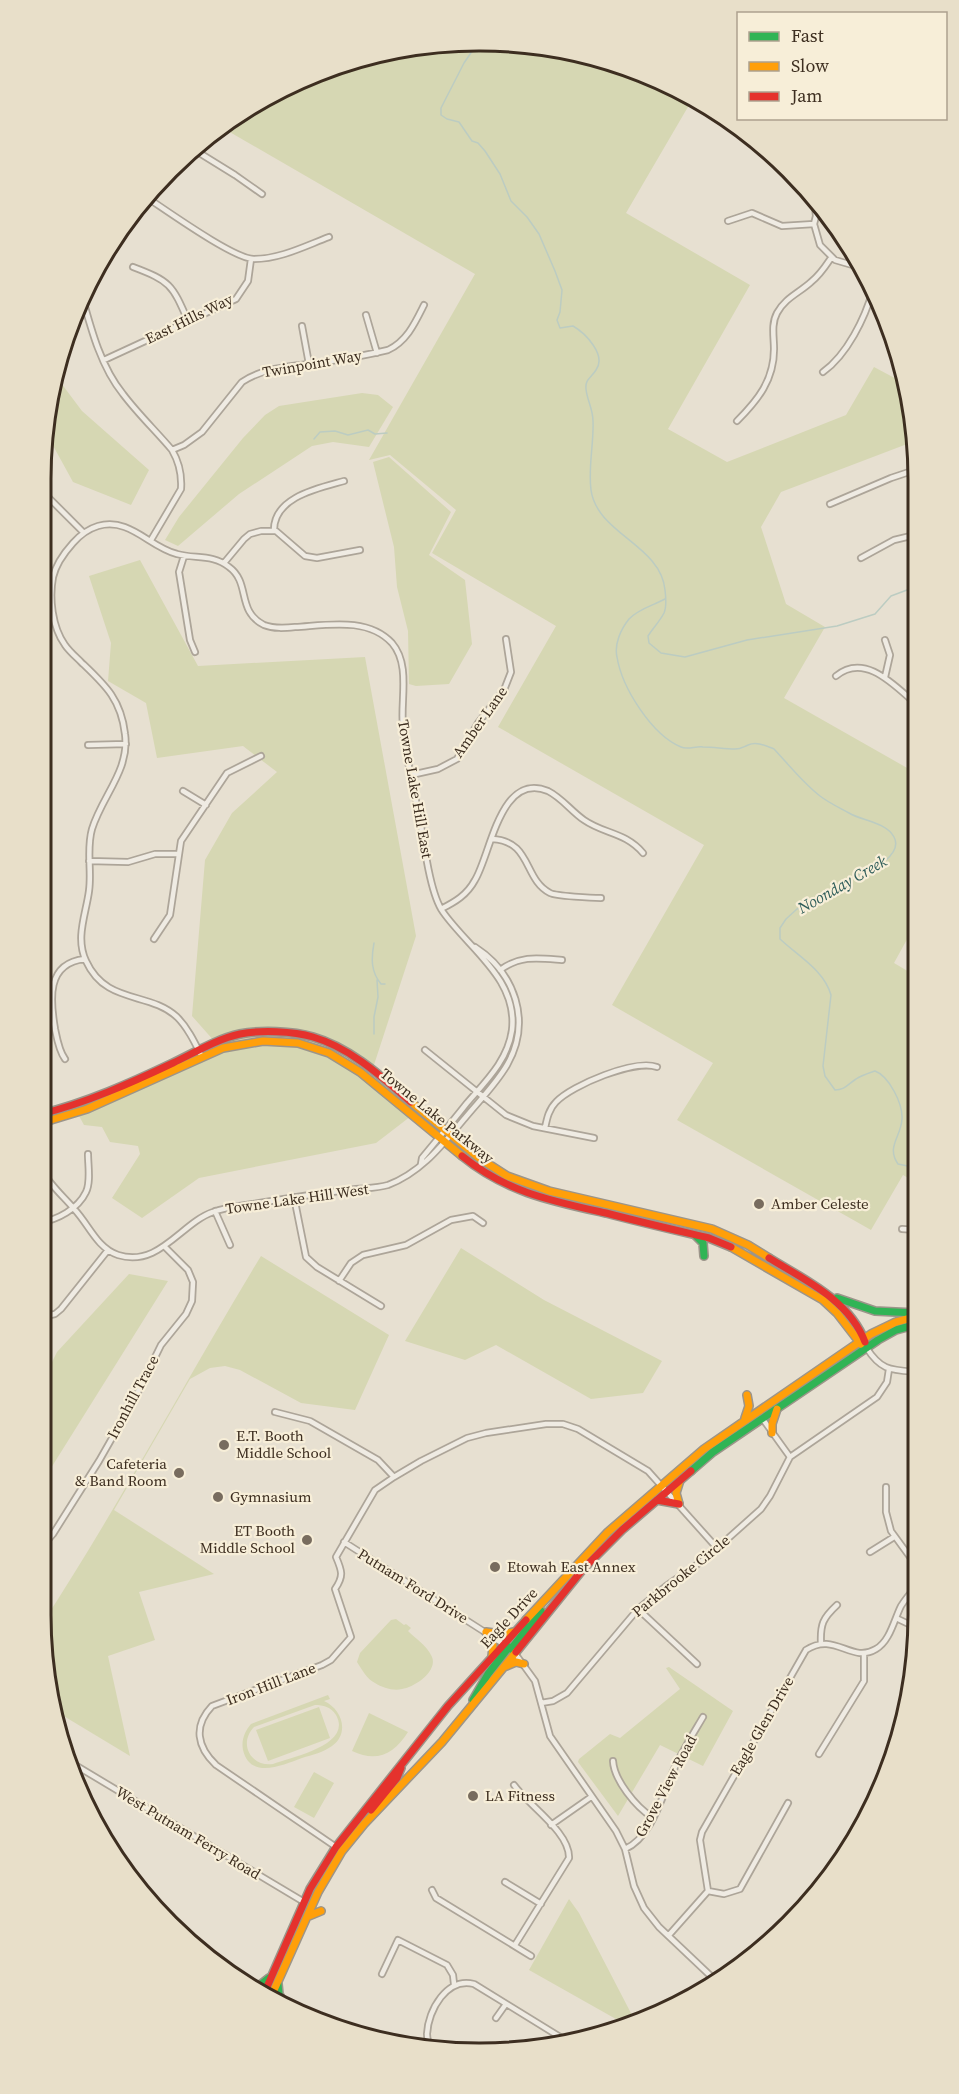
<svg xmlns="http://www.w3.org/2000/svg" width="959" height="2094" viewBox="0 0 959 2094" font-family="'Source Serif 4',serif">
<rect width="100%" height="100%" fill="#e7e0d1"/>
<path fill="#d6d7b3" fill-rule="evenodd" d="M479,41L565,49L647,74L692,100L626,213L750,285L668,429L727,462L846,415L874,367L904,383L915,422V441L781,492L761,527L786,604L825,627L784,698L916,773V923L894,963L916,976L917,1183L903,1175L871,1230L677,1120L713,1063L612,1005L704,845L498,727L556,626L432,553L456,510L390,455L369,460L475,274L221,127C266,89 335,63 392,50C420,43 451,43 479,41Z
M55,375L82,411L149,470L131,505L73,482L45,431L49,394Z
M362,393L378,395L393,407L369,447L333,442L312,446L239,494L178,546L165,540L179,517L243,438L265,415L279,406Z
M389,457L451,512L429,555L465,580L472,644L449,684L416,686L409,684L408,631L397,587L394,547L373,462Z
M140,560L198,666L365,657L416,936L372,1071L415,1113L376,1143L199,1178L142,1218L112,1198L140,1154L138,1146L110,1142L102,1127L84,1125L72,1103L182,1060L215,1042L192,1016L205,860L232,813L277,772L243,746L157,758L146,703L108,681L111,643L89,576Z
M461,1248L544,1300L662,1361L643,1393L591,1399L496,1345L465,1360L405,1341Z
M261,1256L389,1335L355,1410L301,1403L240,1370L225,1366L210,1368L190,1379L114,1510L214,1574L139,1592L155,1640L108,1656L130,1756L57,1712L42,1624C120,1504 187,1378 261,1256Z
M129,1274L168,1281L41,1484V1384L57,1352Z
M396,1619L404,1625L406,1624L411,1628L408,1631C415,1638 427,1646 431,1655C440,1670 415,1687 402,1689C393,1691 383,1688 375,1683C367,1679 362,1670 357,1662L360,1653L391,1620Z
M669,1667L733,1711L703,1766L660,1745L618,1816L578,1762L579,1759L610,1734L620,1738L680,1689L666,1668Z
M328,1695L330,1699L324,1701C342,1709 350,1733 332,1746C324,1752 312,1755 302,1758C283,1765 250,1780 243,1750C241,1740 245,1731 251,1724ZM315,1705C323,1705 331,1707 336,1715C353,1745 292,1757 273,1764C251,1767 238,1744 254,1727Z
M319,1707L330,1738L268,1761L256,1730Z
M369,1713L408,1732C394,1754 377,1763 352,1751Z
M314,1772L334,1783L314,1818L294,1807Z
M569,1899L579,1913L634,2019L623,2023L529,1970Z"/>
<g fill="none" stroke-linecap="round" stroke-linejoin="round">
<path stroke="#bcccc2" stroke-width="1.5" d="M479,41L464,63L441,108V115L447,119L459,122L472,141L478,143L485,151L500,174L511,201L527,217L539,234L555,271L562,290L560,312L557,320L560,328L573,326C585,333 607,355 596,370C591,378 585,379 586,389C587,400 593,409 593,421C594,443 588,467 591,490C597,534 661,545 665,590C666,598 667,606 664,613C660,621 653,628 648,636L649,643L661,653L685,657L747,640L837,626L875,614L891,596L915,587
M502,43L510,45L511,44
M314,439L320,432L335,431L348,435L368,430L375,434L387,433
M665,599C654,605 638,609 629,619C621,629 614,644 617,657C622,688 652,735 681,747C687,750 696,746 703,747C714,747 724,749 735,749C741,749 743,747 748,745C757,741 766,746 774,749C789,765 803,783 820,796C829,803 840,808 849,813C862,821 886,822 894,837C899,846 892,855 885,861L829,891L821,900L797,909L786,919L780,928V939C798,956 824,970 831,995L823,1066L825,1076L835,1090C845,1090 848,1084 856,1079C862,1075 869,1073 875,1071C889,1076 903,1104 902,1119C901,1137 886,1147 898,1164L917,1168
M374,943C371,959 371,972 381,984H385
M374,1034V1017L378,997L377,980"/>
<defs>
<path id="street" d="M724,121L727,120
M193,149L235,175L262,194
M146,197C166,210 234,259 254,259C280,259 305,246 329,237
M814,199L816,216L814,224L820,245L835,260L859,267
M728,221L752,213L782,226L814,224
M133,267C170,281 172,284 188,321
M82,296C91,329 101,367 123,394C138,414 156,431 172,450C179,462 182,475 181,489L151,540
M366,315L377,353
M302,326L309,364
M104,360L236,299L248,281L251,259
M823,372C847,355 865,318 873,290
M737,421C758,400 774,380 774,349C774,337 771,324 777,313C785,298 799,293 811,282C820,275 825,267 831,258
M172,450L184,445L202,432L242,382C266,366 296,366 324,362C345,359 367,355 388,350C407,341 415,323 424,305
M41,490L84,533
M830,504L891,478L915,470
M274,531C273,497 319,488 344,481
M184,556L179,572L190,640L195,652
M861,558L894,540L915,535
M224,563L244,539L250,534L261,531H276L305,556L317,558L360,550
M41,592L51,593
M885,640L890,655L885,677
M836,676C865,652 895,686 916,704
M88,745L126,744
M411,775L438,769L457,759L478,723L504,690L511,672L506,639
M183,791L206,805
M492,839C532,841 523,879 550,893C556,896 592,898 601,898
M89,861L128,862L155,854H179
M441,909C455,902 467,895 475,880C491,854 500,771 548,791C562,798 571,811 584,820C604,834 625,832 643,853
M154,939L170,915L181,841L227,773L261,756
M500,970C521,955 538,958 562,960
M425,1050L506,1115L533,1126L594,1138
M202,1057C195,1043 188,1028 177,1017C149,991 106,1005 86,961C75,938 86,914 89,891C92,870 86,850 92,829C102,796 130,770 125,734C121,699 105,685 81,662C76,657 69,651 65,645C52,627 49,598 53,577C56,564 64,553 73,543C80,535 88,529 98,526C130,517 149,547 177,554C195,559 213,554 229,567C251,583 236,611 264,625C274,629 285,628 295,627C328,625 368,617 392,643C411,665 400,701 403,727C406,759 414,790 420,820C424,843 430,894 443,912C469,949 518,979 512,1030C508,1060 486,1081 467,1103C452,1122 437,1140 422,1158L421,1164
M65,1059C59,1051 57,1039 55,1029C50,1000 46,963 85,959
M545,1128C547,1118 549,1109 556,1102C572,1085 635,1059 657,1067
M41,1169C49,1184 64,1197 75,1210C89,1225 97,1248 118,1255C159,1268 181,1223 213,1212C226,1207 240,1206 253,1204C288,1198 322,1193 356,1189C367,1188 378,1188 388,1185C422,1172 442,1145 465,1118C479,1101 496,1084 507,1065C532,1021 515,973 475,947
M294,1197L306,1257L317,1267L381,1306
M215,1211L230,1245
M41,1222C57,1220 78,1209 86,1192C91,1182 88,1165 88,1154
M902,1229L917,1230
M339,1281L351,1263L363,1255L406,1245L451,1220L473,1216L483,1223
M41,1317L55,1314L61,1309L108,1250
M866,1347C881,1371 891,1370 918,1372
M275,1412L310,1421L378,1460L394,1477L375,1490L336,1557C342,1571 344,1576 335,1589L351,1637L331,1660L322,1665L212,1706C193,1726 197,1747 216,1765L336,1847
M762,1418L790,1457
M394,1477L421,1461L467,1438L486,1433L546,1424H563L578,1429L648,1471L717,1548
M886,1487V1512L891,1531L918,1568
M344,1542L505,1645
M41,1548L53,1534L99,1461L136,1396L161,1345L186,1314L192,1301L193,1282L188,1270L165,1247
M870,1552L894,1537
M638,1609L697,1664
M896,1618L917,1628
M821,1644C820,1624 823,1618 837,1605
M514,1652L535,1681L550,1736L616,1831L625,1849L634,1886L644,1908L659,1927L716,1981
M541,1703L553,1701L567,1693L638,1609L666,1586L705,1559L761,1509L770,1496L790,1457L877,1397L887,1382L889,1369
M819,1754L864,1681V1654
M65,1759L304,1902
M613,1761C614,1780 636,1807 652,1817
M514,1785C528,1805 570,1832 569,1858L515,1945
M867,1811L888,1773
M551,1825L591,1797
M625,1849C653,1837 663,1792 675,1767C683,1750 693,1734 703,1717
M505,1882L541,1904
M432,1890L436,1898L531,1956
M708,1891L724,1894L740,1889L788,1803
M669,1935L708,1891L700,1840L702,1832L806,1650C835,1631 851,1664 876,1649C890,1641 894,1620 901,1606C906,1598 912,1591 918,1584
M382,1974L398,1940L447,1965L453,1975L454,1984
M496,2018L506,2004
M429,2049C429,2044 427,2039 427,2034C428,2010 447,1977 474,1984L565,2040"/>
<path id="fast" d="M696,1236L703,1243L704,1256
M837,1298L875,1311L916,1313
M691,1471L713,1452L878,1340L896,1330L918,1324
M511,1649L541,1611
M473,1700L488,1674L509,1647
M278,1984L279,1994L284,2004
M250,1986L260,1985L269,1978"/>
<path id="slow" d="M411,1102L479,1158L507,1176L549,1191L712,1229L748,1245L769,1258
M41,1123L87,1109L223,1048L263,1041L298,1043L329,1053L360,1072L462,1156
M731,1247L823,1300L837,1313L861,1344
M745,1418L749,1406L747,1395
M772,1433V1424L777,1409
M679,1504L676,1493L680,1480
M526,1620L608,1532L704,1449L871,1334L896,1322L918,1316
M486,1632L501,1634L514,1632
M486,1632L493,1645L492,1657
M504,1667L516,1662L524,1664
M309,1916L321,1911
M270,1999L318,1892L342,1851L364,1824L442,1742L516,1652"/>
<path id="jam" d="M41,1114C86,1103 131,1083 173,1063C194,1053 217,1039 240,1034C260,1030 293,1031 313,1037C351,1048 382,1077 411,1102
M462,1156C506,1192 552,1201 606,1213C640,1222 675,1230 709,1238L731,1247
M769,1258C805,1280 849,1300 865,1342
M657,1500L679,1504
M516,1652L583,1569L622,1530L691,1471
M371,1810L397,1778L401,1768
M263,1996L310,1889L336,1847L448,1706L526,1620"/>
</defs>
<use href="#street" stroke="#ada599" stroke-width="8"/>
<use href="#fast" stroke="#9c958a" stroke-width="10"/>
<use href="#slow" stroke="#9c958a" stroke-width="10"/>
<use href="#jam" stroke="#9c958a" stroke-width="10"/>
<use href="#street" stroke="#efebe3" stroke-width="4.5"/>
<use href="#fast" stroke="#30b455" stroke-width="7"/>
<use href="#slow" stroke="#ff9f0a" stroke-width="7"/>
<use href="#jam" stroke="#e5322d" stroke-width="7"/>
</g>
<g fill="#786c5e" stroke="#f7eed8" stroke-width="2">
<circle cx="759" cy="1204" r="6"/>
<circle cx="224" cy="1445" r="6"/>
<circle cx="179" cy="1473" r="6"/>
<circle cx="218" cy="1497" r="6"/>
<circle cx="307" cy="1540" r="6"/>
<circle cx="495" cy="1567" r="6"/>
<circle cx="473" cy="1796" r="6"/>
</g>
<g text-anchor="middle" stroke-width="4.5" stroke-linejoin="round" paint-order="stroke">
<g font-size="15" fill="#3d2e20" stroke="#f7eed8">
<text transform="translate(189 319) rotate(-26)" y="5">East Hills Way</text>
<text transform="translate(312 364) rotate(-10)" y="5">Twinpoint Way</text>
<text transform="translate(480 722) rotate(-55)" y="5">Amber Lane</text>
<text transform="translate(415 789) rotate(80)" y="5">Towne Lake Hill East</text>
<text transform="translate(437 1116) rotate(39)" y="5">Towne Lake Parkway</text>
<text transform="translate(297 1199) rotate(-8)" y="5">Towne Lake Hill West</text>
<text transform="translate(133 1397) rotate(-62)" y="5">Ironhill Trace</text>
<text transform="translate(681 1576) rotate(-39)" y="5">Parkbrooke Circle</text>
<text transform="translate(413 1586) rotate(32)" y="5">Putnam Ford Drive</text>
<text transform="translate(509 1618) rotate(-47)" y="5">Eagle Drive</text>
<text transform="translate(271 1684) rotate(-21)" y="5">Iron Hill Lane</text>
<text transform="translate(762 1726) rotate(-60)" y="5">Eagle Glen Drive</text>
<text transform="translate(666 1786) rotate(-62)" y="5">Grove View Road</text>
<text transform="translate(188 1833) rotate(31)" y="5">West Putnam Ferry Road</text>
</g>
<g font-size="15" fill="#3d2e20" stroke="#f7eed8" text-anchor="start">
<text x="771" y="1209">Amber Celeste</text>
<text x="236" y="1441">E.T. Booth<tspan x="236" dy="17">Middle School</tspan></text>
<text x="167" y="1469" text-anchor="end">Cafeteria<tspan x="167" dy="17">&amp; Band Room</tspan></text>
<text x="230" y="1502">Gymnasium</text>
<text x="295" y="1536" text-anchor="end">ET Booth<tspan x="295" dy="17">Middle School</tspan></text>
<text x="507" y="1572">Etowah East Annex</text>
<text x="485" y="1801">LA Fitness</text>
</g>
<g font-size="16" font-style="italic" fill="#2f5d5a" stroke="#f7eed8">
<text transform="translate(842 884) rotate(-30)" y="6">Noonday Creek</text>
</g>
</g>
<path d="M0 0H959V2094H0ZM479 51H480A428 428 0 0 1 908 479V1615A428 428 0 0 1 480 2043H479A428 428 0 0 1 51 1615V479A428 428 0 0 1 479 51Z" fill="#e8dfc9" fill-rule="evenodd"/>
<path fill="none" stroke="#3d2e20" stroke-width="3" d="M479 51H480A428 428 0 0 1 908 479V1615A428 428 0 0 1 480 2043H479A428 428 0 0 1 51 1615V479A428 428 0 0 1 479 51Z"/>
<rect x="737" y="12" width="210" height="108" fill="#f7eed8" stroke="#ada18e" stroke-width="1.5"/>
<rect x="749" y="32" width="30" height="9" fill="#30b455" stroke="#ada18e" stroke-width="1.5"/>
<text x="791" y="42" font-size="18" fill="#3d2e20">Fast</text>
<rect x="749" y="62" width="30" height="9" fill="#ff9f0a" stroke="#ada18e" stroke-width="1.5"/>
<text x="791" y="72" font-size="18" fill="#3d2e20">Slow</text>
<rect x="749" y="92" width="30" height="9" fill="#e5322d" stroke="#ada18e" stroke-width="1.5"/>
<text x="791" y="102" font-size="18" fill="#3d2e20">Jam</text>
</svg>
